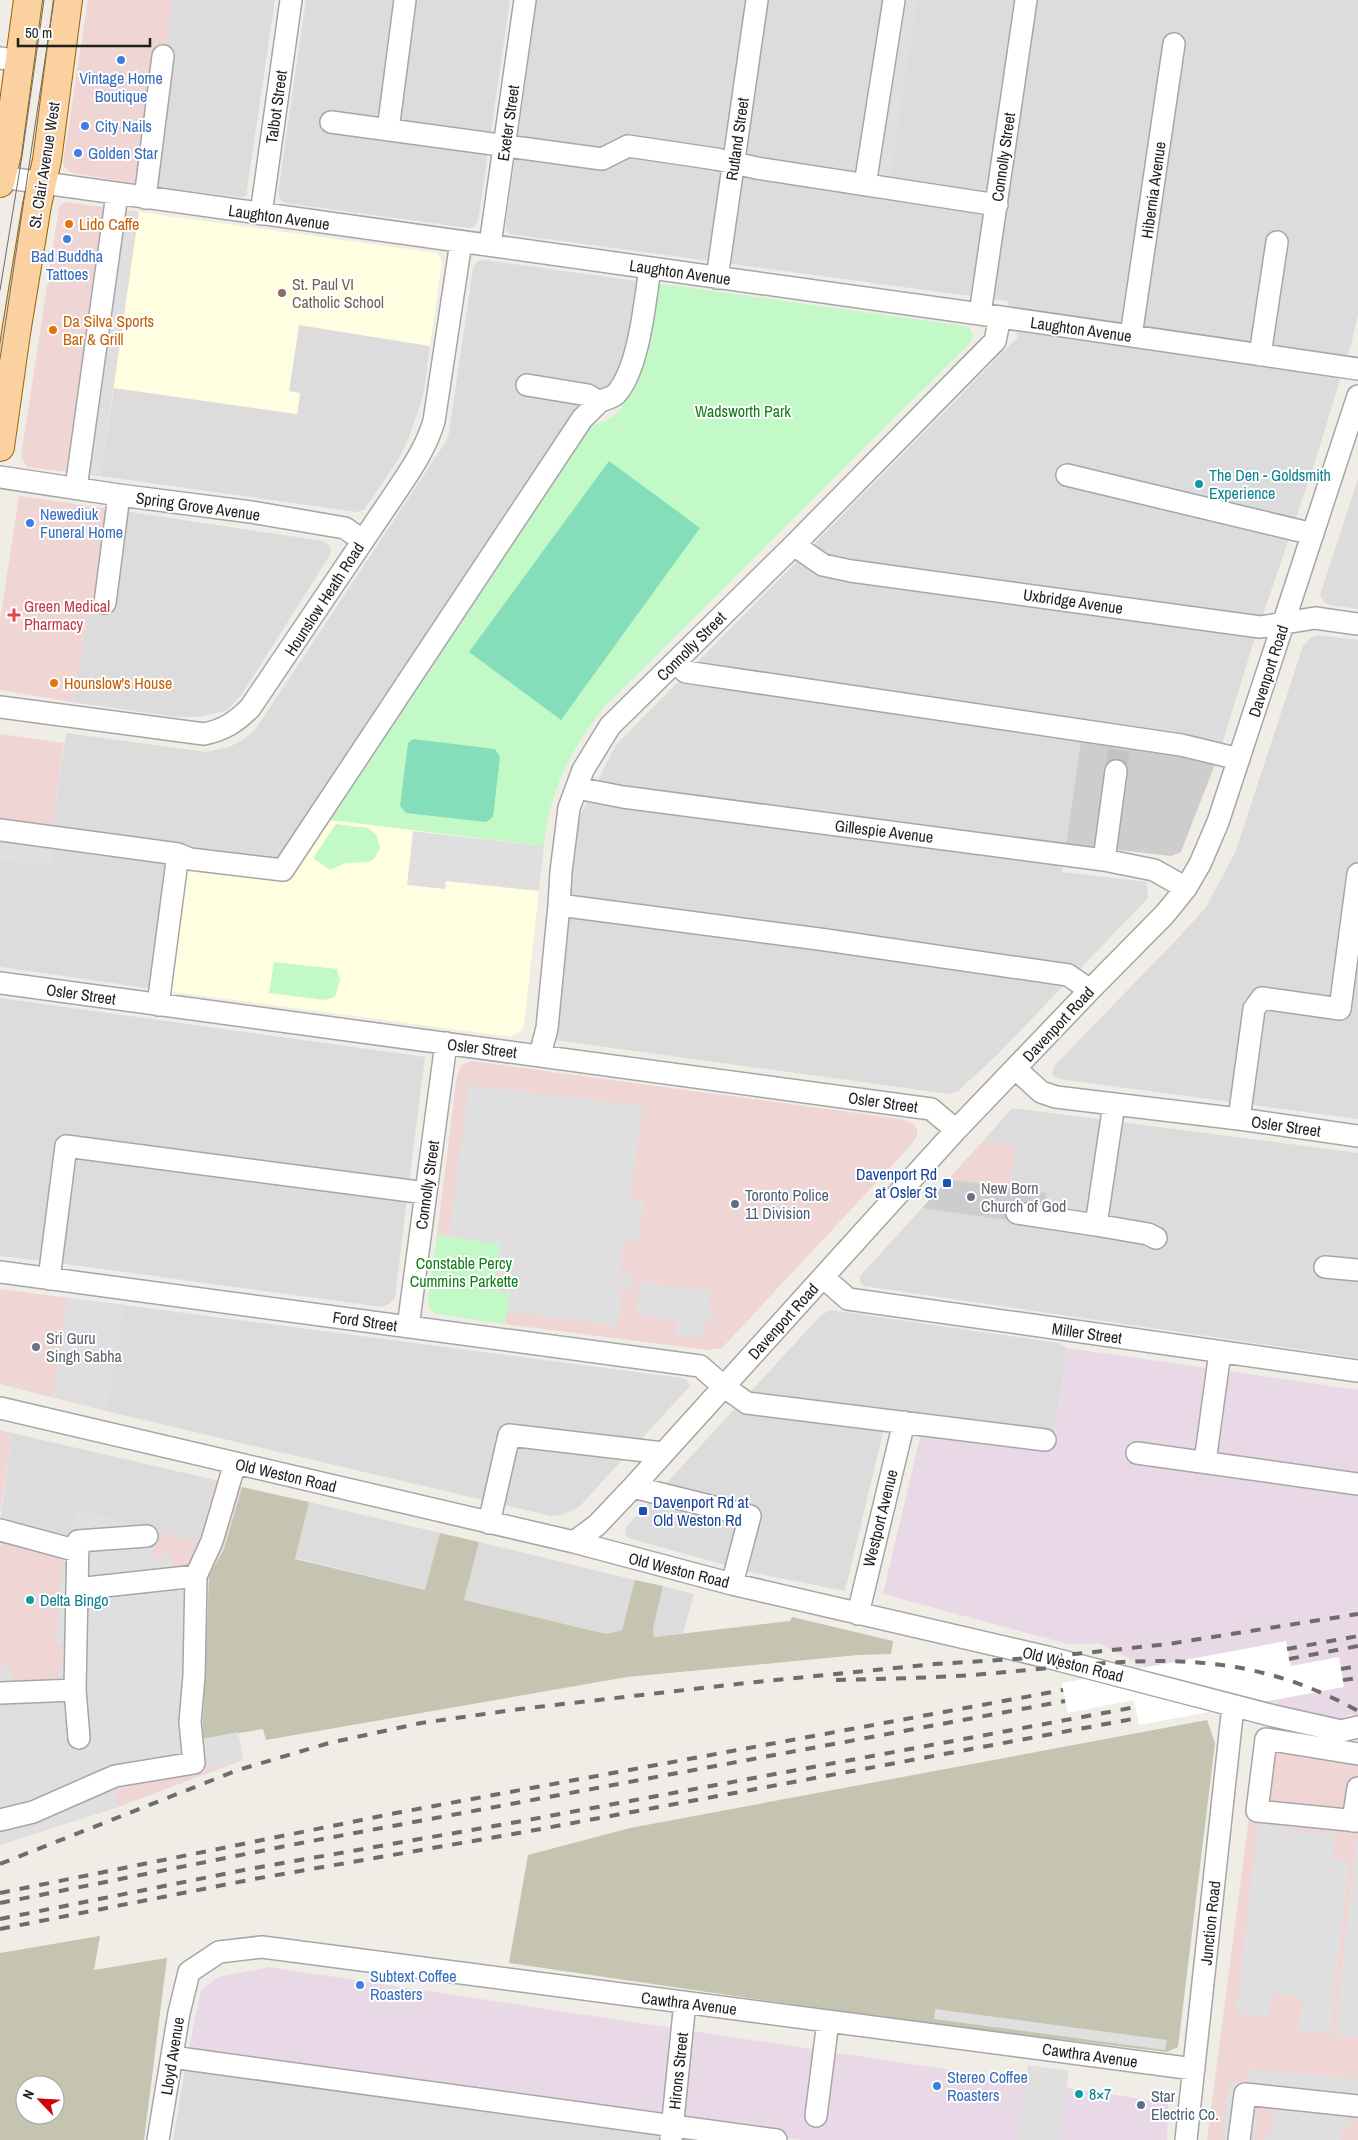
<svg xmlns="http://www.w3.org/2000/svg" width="1358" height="2140" viewBox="0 0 1358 2140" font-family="'Archivo Narrow',sans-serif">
<rect width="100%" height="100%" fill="#f0ece6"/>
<path fill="#dddcdc" d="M173,0H275L246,196L240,197L143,185Z
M306,0H510L478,221L474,227L469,228L285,203L280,199L278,192Z
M537,0H1358V314L1352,341L1314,465L1251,650L1220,751L1082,733L1062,872L1147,882L1148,898L996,1056L958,1091L949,1094L555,1040L578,820L615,746L1018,337L1007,301L510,234L506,230V223Z
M484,260L643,282L616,385L583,402L280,859L52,830L66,733L206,752L229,747L243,740L255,730L445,443L449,433L473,268L478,261Z
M299,325L430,346L423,397L408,440L398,460L364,510L357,512L100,476L114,388L297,414L300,394L289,392Z
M1358,479V609L1330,605L1325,603L1320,595Z
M110,509L323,541L329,545L331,549L330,555L240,697L226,711L198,717H175L72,702L90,604L96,605Z
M1319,635L1358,640V1119L1059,1079L1053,1076L1052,1073L1056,1064L1180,936L1206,907L1235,853L1303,646L1311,637Z
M0,838L174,862L154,989L0,967Z
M0,998L425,1057L409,1183L59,1139L43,1261L0,1256Z
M1012,1108L1358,1153V1358L864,1286L860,1283V1276L922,1208L1043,1224L1047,1193L1010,1188L1015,1146L984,1140Z
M73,1156L407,1199L395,1298L389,1304L382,1307L58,1263Z
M124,1305L682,1378L687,1380L690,1386L579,1507L561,1515L551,1516L106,1411Z
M831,1310L1058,1343L1067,1348L1052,1451L884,1428L845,1591L754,1573L628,1538L625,1532L626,1527L821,1315Z
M12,1433L215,1480L202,1534L197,1542L76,1509L70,1537L0,1522Z
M309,1502L440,1533L426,1590L295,1558Z
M479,1542L635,1580L622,1630L606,1634L464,1600Z
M663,1586L694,1594L683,1633L654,1637L653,1629Z
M187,2057L744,2140H173Z"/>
<path fill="#f0d5d5" d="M88,0H173L143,185L73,173L67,170L63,164Z
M65,202L139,212L100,476L27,467L21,457L59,207Z
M19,496L110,509L96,605L90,604L72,702L0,690V621Z
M0,734L64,743L52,830L0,823Z
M471,1061L901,1119L913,1124L917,1129V1136L912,1144L722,1348L708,1350L505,1324L510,1293L500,1244L437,1235L457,1075L462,1065Z
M984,1140L1015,1146L1010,1188L948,1179Z
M0,1289L124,1305L106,1411L0,1384Z
M0,1430L12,1433L0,1515Z
M215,1480L242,1487L224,1549L209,1576L243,1760L118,1807L0,1845V1522L70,1537L76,1509L197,1542L202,1534Z
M1260,1733L1358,1753V2140H1207Z"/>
<path fill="#e9d8e6" d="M1067,1348L1358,1390V1719L1351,1714L1333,1722L1272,1706L1149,1668L1100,1644H1068L883,1594L921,1433L1052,1451Z
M269,1967L1168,2103L1167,2140H803L187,2057L201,1990L218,1977Z"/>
<path fill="#fffee0" d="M139,212L437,253L442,262L430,346L299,325L289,391L300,393L297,414L114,388Z
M323,819L544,846L524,1026L521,1031L512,1036L496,1035L167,991L184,866L287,878Z"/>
<path fill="#cdcdcd" d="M1082,733L1220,751L1181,852L1171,856L1066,844Z
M948,1179L1047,1193L1043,1225L922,1208Z"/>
<path fill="#c4c4b1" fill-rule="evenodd" d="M242,1487L309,1502L295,1559L425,1590L440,1533L479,1542L464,1600L606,1634L622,1630L635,1580L663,1586L653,1629L654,1637L790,1621L792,1617L893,1641L891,1654L858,1655L627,1677L266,1740L263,1729L202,1739L209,1576L224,1549Z
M1207,1720L1215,1743L1178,2047L1167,2052L900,2020L509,1963L528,1855L630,1828Z
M100,1936L94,1970L167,1958L144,2140H0V1953ZM25,2085H55V2115H25Z"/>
<path fill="#c3f9c6" d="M654,283L964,326L970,328L973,337L971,342L603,708C569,754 550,788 544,846L323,819L588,427C597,424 609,420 616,414C638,395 648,313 654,283Z
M336,824L368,828L376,834L380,848L374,859L368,862L346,863L330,870L313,858Z
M274,962L337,969L340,980L335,997L325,1000L269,993Z
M437,1235L500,1244L494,1290L510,1293L505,1324L436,1314L430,1309L428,1298Z"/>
<path fill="#84deb9" d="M609,461L700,528L561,720L469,652Z
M413,739L495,749L500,757L493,817L486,822L406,813L400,806L408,743Z"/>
<path fill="#dfdfdf" d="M902,0H917L890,181L877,179Z
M127,211L138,213L99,476L88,474Z
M413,831L544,846L539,891L446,881L445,889L407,885Z
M0,838L56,846L53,867L0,860Z
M469,1085L643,1106L630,1198L644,1200L639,1242L624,1241L620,1273L635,1276L633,1290L621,1288L618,1290L622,1295L617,1326L507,1311L510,1293L494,1290L500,1244L449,1237Z
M640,1282L709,1291L707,1305L716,1313L704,1325L702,1339L675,1335L677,1326L674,1320L636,1314Z
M67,1298L124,1305L106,1411L53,1396Z
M76,1509L157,1531L153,1544L155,1557L171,1555L173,1570L209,1576L202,1739L238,1732L243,1760L116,1790L118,1807L0,1844V1667L10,1666L11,1677L15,1682L54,1679L60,1675L64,1645L56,1644L64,1556Z
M1258,1822L1288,1824V1828L1290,1830L1334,1834L1332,1859L1349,1862L1330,2034L1299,2031L1302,2000L1300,1997L1272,1994L1268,2016L1236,2013Z
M1356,1842H1358V2037L1335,2035Z
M935,2009L1167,2040L1165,2050L934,2019Z
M1028,2065L1069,2071L1059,2140H1017Z
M1248,2069L1358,2079V2111L1351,2113L1349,2127H1343L1340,2140H1264L1265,2134L1270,2135L1272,2133L1275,2105L1258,2106L1254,2140H1222L1229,2082H1246Z"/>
<path fill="#fff" d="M1286,1641L1291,1666L1339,1657L1344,1687L1139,1725L1134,1700L1068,1713L1062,1683Z"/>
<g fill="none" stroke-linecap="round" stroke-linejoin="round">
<path stroke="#c6c3be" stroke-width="21" stroke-dasharray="21 11" stroke-linecap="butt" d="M1116,771L1120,742"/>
<defs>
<path id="minor" d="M0,58L20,61
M331,122L602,159L628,146L716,159L757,168L997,205
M388,130L405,0
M1,177L980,314L1358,369
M865,185L894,0
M145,198L163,56
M261,214L291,0
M490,245L525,0
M717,278L757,0
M980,314L1026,0
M1131,336L1174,44
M1260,355L1277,242
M527,385L588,395L599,402C604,399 612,398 616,394C639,369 645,302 650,268
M1067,475L1313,534
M0,477L119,495L251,512L345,528L363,541
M76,488L117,194
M794,545L823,565L851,571L1260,627L1315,618L1358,624
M105,603L119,495
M675,663L686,672L1181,745L1239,759
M0,707L204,734C224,730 236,722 250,708L400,486C414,465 427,445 434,421L461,242
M577,788L623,797L1104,860L1154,870L1186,888
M0,830L178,854L190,859L283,870L582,419L599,402
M1104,860L1116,771
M559,905L819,939L1068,975L1090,990
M0,983L931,1109L956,1130
M158,1005L178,854
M540,1055L547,1028L559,905L561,872L569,808L583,770L610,726L794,545L995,341L1000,317
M1016,1069L1041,1092L1056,1097L1239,1119L1358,1136
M1114,1104L1096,1225L1148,1234L1156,1238
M1239,1119L1254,1009L1262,998L1340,1009L1358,874
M1017,1213L1096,1225
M1325,1267L1358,1270
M0,1272L700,1366L723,1386L747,1403L1045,1440
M823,1277L848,1299L1358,1371
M49,1279L66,1146L426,1193
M408,1327L446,1043
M0,1408L574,1542L732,1584L1047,1657L1274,1716L1341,1731L1358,1727
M1137,1453L1358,1484
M1205,1462L1220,1352
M633,1487L750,1516L732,1584
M489,1523L509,1435L663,1453
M0,1530L78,1551
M574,1542L597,1525L633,1487L956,1130L1090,990L1165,914L1186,888L1200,864L1218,822L1358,396
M77,1589L78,1541L147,1536
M858,1614L904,1422
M0,1693L75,1690
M79,1738L75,1690L77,1589L196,1576
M1358,1754L1266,1739L1257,1811L1358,1821
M0,1820L33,1812L115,1776L194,1763L190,1722L194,1676L196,1576L212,1541L235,1463
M1353,1821L1358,1788
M172,2057L776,2140
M816,2116L828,2021
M671,2139L685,2002
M158,2140L179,2013L189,1972L219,1952L262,1947L1194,2069
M1186,2140L1233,1706
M1239,2140L1245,2094L1358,2106"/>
<path id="major" d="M0,183L7,154L28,0
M0,447L16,333L37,205L47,160L68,0"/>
</defs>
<use href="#minor" stroke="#a6a6a6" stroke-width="24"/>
<use href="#major" stroke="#996301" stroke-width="30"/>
<use href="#minor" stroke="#fff" stroke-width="21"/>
<use href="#major" stroke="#fbd19f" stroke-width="28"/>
<path stroke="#6d6d6d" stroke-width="1" d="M0,290L22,156L44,0
M0,359L54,0"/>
<path stroke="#6d6d6d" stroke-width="4" stroke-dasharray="10 10" stroke-linecap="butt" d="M1287,1649L1358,1636
M1289,1659L1358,1646
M1341,1669L1358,1666
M836,1680C881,1679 927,1678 972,1675C1114,1664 1226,1637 1358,1711
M1343,1680L1358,1678
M0,1864L238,1770L329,1743L421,1723L520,1709L746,1683L935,1664L1047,1657L1168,1644L1358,1614
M0,1893L396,1813L1063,1690
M0,1903L301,1843L1065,1701
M0,1919L249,1869L517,1822L1136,1707
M0,1929L254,1879L519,1833L1138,1718"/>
</g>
<g fill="#3f7fe0" stroke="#fff" stroke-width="2">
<circle cx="121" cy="60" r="5"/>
<circle cx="85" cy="126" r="5"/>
<circle cx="78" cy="153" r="5"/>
<circle cx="67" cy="239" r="5"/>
<circle cx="30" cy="523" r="5"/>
<circle cx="360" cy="1985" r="5"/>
<circle cx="937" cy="2086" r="5"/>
</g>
<g fill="#e8710a" stroke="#fff" stroke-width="2">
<circle cx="69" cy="224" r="5"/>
<circle cx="53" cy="330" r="5"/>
<circle cx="54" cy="683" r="5"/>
</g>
<circle fill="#8d6e63" stroke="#fff" stroke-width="2" cx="282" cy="293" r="5"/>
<g fill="#0f9aa8" stroke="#fff" stroke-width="2">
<circle cx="1199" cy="484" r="5"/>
<circle cx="30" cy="1600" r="5"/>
<circle cx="1079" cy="2094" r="5"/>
</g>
<path fill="#e0444e" stroke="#fff" stroke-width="2" d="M11.5 607.5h5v5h5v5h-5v5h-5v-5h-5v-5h5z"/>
<g fill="#1a4fb4" stroke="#fff" stroke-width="2">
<rect x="942" y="1178" width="10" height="10" rx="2.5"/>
<rect x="638" y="1506" width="10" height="10" rx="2.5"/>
</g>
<g fill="#6b7280" stroke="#fff" stroke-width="2">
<circle cx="971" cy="1197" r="5"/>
<circle cx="36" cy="1347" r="5"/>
</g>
<g fill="#5c6f8a" stroke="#fff" stroke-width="2">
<circle cx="735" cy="1204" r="5"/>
<circle cx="1141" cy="2105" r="5"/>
</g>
<g text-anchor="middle" stroke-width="4" stroke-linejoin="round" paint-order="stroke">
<g font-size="16" fill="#366cbe" stroke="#fff" text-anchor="start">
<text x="121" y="84" text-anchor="middle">Vintage Home<tspan x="121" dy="18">Boutique</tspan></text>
<text x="95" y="132">City Nails</text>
<text x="88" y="159">Golden Star</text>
<text x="67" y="262" text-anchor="middle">Bad Buddha<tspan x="67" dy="18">Tattoes</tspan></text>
<text x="40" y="520">Newediuk<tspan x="40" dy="18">Funeral Home</tspan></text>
<text x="370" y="1982">Subtext Coffee<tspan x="370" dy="18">Roasters</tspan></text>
<text x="947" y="2083">Stereo Coffee<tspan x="947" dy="18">Roasters</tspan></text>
</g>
<g font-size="16" fill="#1f1f1f" stroke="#fff">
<text transform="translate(276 107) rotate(-82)" y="6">Talbot Street</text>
<text transform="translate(508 123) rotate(-82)" y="6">Exeter Street</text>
<text transform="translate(737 139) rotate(-82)" y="6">Rutland Street</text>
<text transform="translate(1003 157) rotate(-82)" y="6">Connolly Street</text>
<text transform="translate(44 165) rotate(-81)" y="6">St. Clair Avenue West</text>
<text transform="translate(1153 190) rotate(-82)" y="6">Hibernia Avenue</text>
<text transform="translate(279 217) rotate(8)" y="6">Laughton Avenue</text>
<text transform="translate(680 272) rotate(8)" y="6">Laughton Avenue</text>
<text transform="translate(1081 329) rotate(8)" y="6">Laughton Avenue</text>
<text transform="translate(198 506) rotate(8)" y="6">Spring Grove Avenue</text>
<text transform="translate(324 599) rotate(-57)" y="6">Hounslow Heath Road</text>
<text transform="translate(1073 601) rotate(8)" y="6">Uxbridge Avenue</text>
<text transform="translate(691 646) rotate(-45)" y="6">Connolly Street</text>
<text transform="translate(1268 671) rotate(-72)" y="6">Davenport Road</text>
<text transform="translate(884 831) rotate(7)" y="6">Gillespie Avenue</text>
<text transform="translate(81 994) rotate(8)" y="6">Osler Street</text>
<text transform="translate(1058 1024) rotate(-47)" y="6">Davenport Road</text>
<text transform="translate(482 1048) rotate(7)" y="6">Osler Street</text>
<text transform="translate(883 1102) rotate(8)" y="6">Osler Street</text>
<text transform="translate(1286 1126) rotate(8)" y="6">Osler Street</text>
<text transform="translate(427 1185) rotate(-82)" y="6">Connolly Street</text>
<text transform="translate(365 1321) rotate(8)" y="6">Ford Street</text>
<text transform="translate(783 1321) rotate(-48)" y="6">Davenport Road</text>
<text transform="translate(1087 1333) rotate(8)" y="6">Miller Street</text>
<text transform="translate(286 1475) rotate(13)" y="6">Old Weston Road</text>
<text transform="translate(880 1518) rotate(-76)" y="6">Westport Avenue</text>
<text transform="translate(679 1570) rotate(14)" y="6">Old Weston Road</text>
<text transform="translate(1073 1664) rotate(14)" y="6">Old Weston Road</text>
<text transform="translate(1210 1923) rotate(-84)" y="6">Junction Road</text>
<text transform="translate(689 2003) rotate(7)" y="6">Cawthra Avenue</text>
<text transform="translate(1090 2055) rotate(8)" y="6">Cawthra Avenue</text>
<text transform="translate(172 2056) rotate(-81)" y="6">Lloyd Avenue</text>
<text transform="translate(678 2071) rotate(-84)" y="6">Hirons Street</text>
</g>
<g font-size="16" fill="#c56008" stroke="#fff" text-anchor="start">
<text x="79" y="230">Lido Caffe</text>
<text x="63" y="327">Da Silva Sports<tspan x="63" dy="18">Bar &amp; Grill</tspan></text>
<text x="64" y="689">Hounslow's House</text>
</g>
<g font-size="16" fill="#785e54" stroke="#fff" text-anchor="start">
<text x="292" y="290">St. Paul VI<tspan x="292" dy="18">Catholic School</tspan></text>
</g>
<g font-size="16" fill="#0c7e13" stroke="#fff">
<text x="743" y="417">Wadsworth Park</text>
<text x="464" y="1269">Constable Percy<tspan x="464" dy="18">Cummins Parkette</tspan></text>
</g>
<g font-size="16" fill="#0d838f" stroke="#fff" text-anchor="start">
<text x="1209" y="481">The Den - Goldsmith<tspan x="1209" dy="18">Experience</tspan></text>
<text x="40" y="1606">Delta Bingo</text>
<text x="1089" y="2100">8×7</text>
</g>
<g font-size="16" fill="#be3a42" stroke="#fff" text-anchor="start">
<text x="24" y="612">Green Medical<tspan x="24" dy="18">Pharmacy</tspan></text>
</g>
<g font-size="16" fill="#164399" stroke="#fff" text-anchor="end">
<text x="937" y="1180">Davenport Rd<tspan x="937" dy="18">at Osler St</tspan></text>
<text x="653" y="1508" text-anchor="start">Davenport Rd at<tspan x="653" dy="18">Old Weston Rd</tspan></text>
</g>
<g font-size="16" fill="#5b616d" stroke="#fff" text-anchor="start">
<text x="981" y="1194">New Born<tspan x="981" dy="18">Church of God</tspan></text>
<text x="46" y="1344">Sri Guru<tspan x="46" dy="18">Singh Sabha</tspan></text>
</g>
<g font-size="16" fill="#4e5e75" stroke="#fff" text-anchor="start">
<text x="745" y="1201">Toronto Police<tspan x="745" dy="18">11 Division</tspan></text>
<text x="1151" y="2102">Star<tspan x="1151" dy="18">Electric Co.</tspan></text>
</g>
</g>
<g transform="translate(40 2100) rotate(295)"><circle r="24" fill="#ffffff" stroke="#a5a5a5"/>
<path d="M0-4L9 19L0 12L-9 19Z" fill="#cd0107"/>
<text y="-8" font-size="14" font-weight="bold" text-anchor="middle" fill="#1f1f1f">N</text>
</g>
<path d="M18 38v8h132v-8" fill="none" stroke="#1f1f1f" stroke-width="2.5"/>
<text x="25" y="38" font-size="15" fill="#1f1f1f" stroke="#ffffff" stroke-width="4" paint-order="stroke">50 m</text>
</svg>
